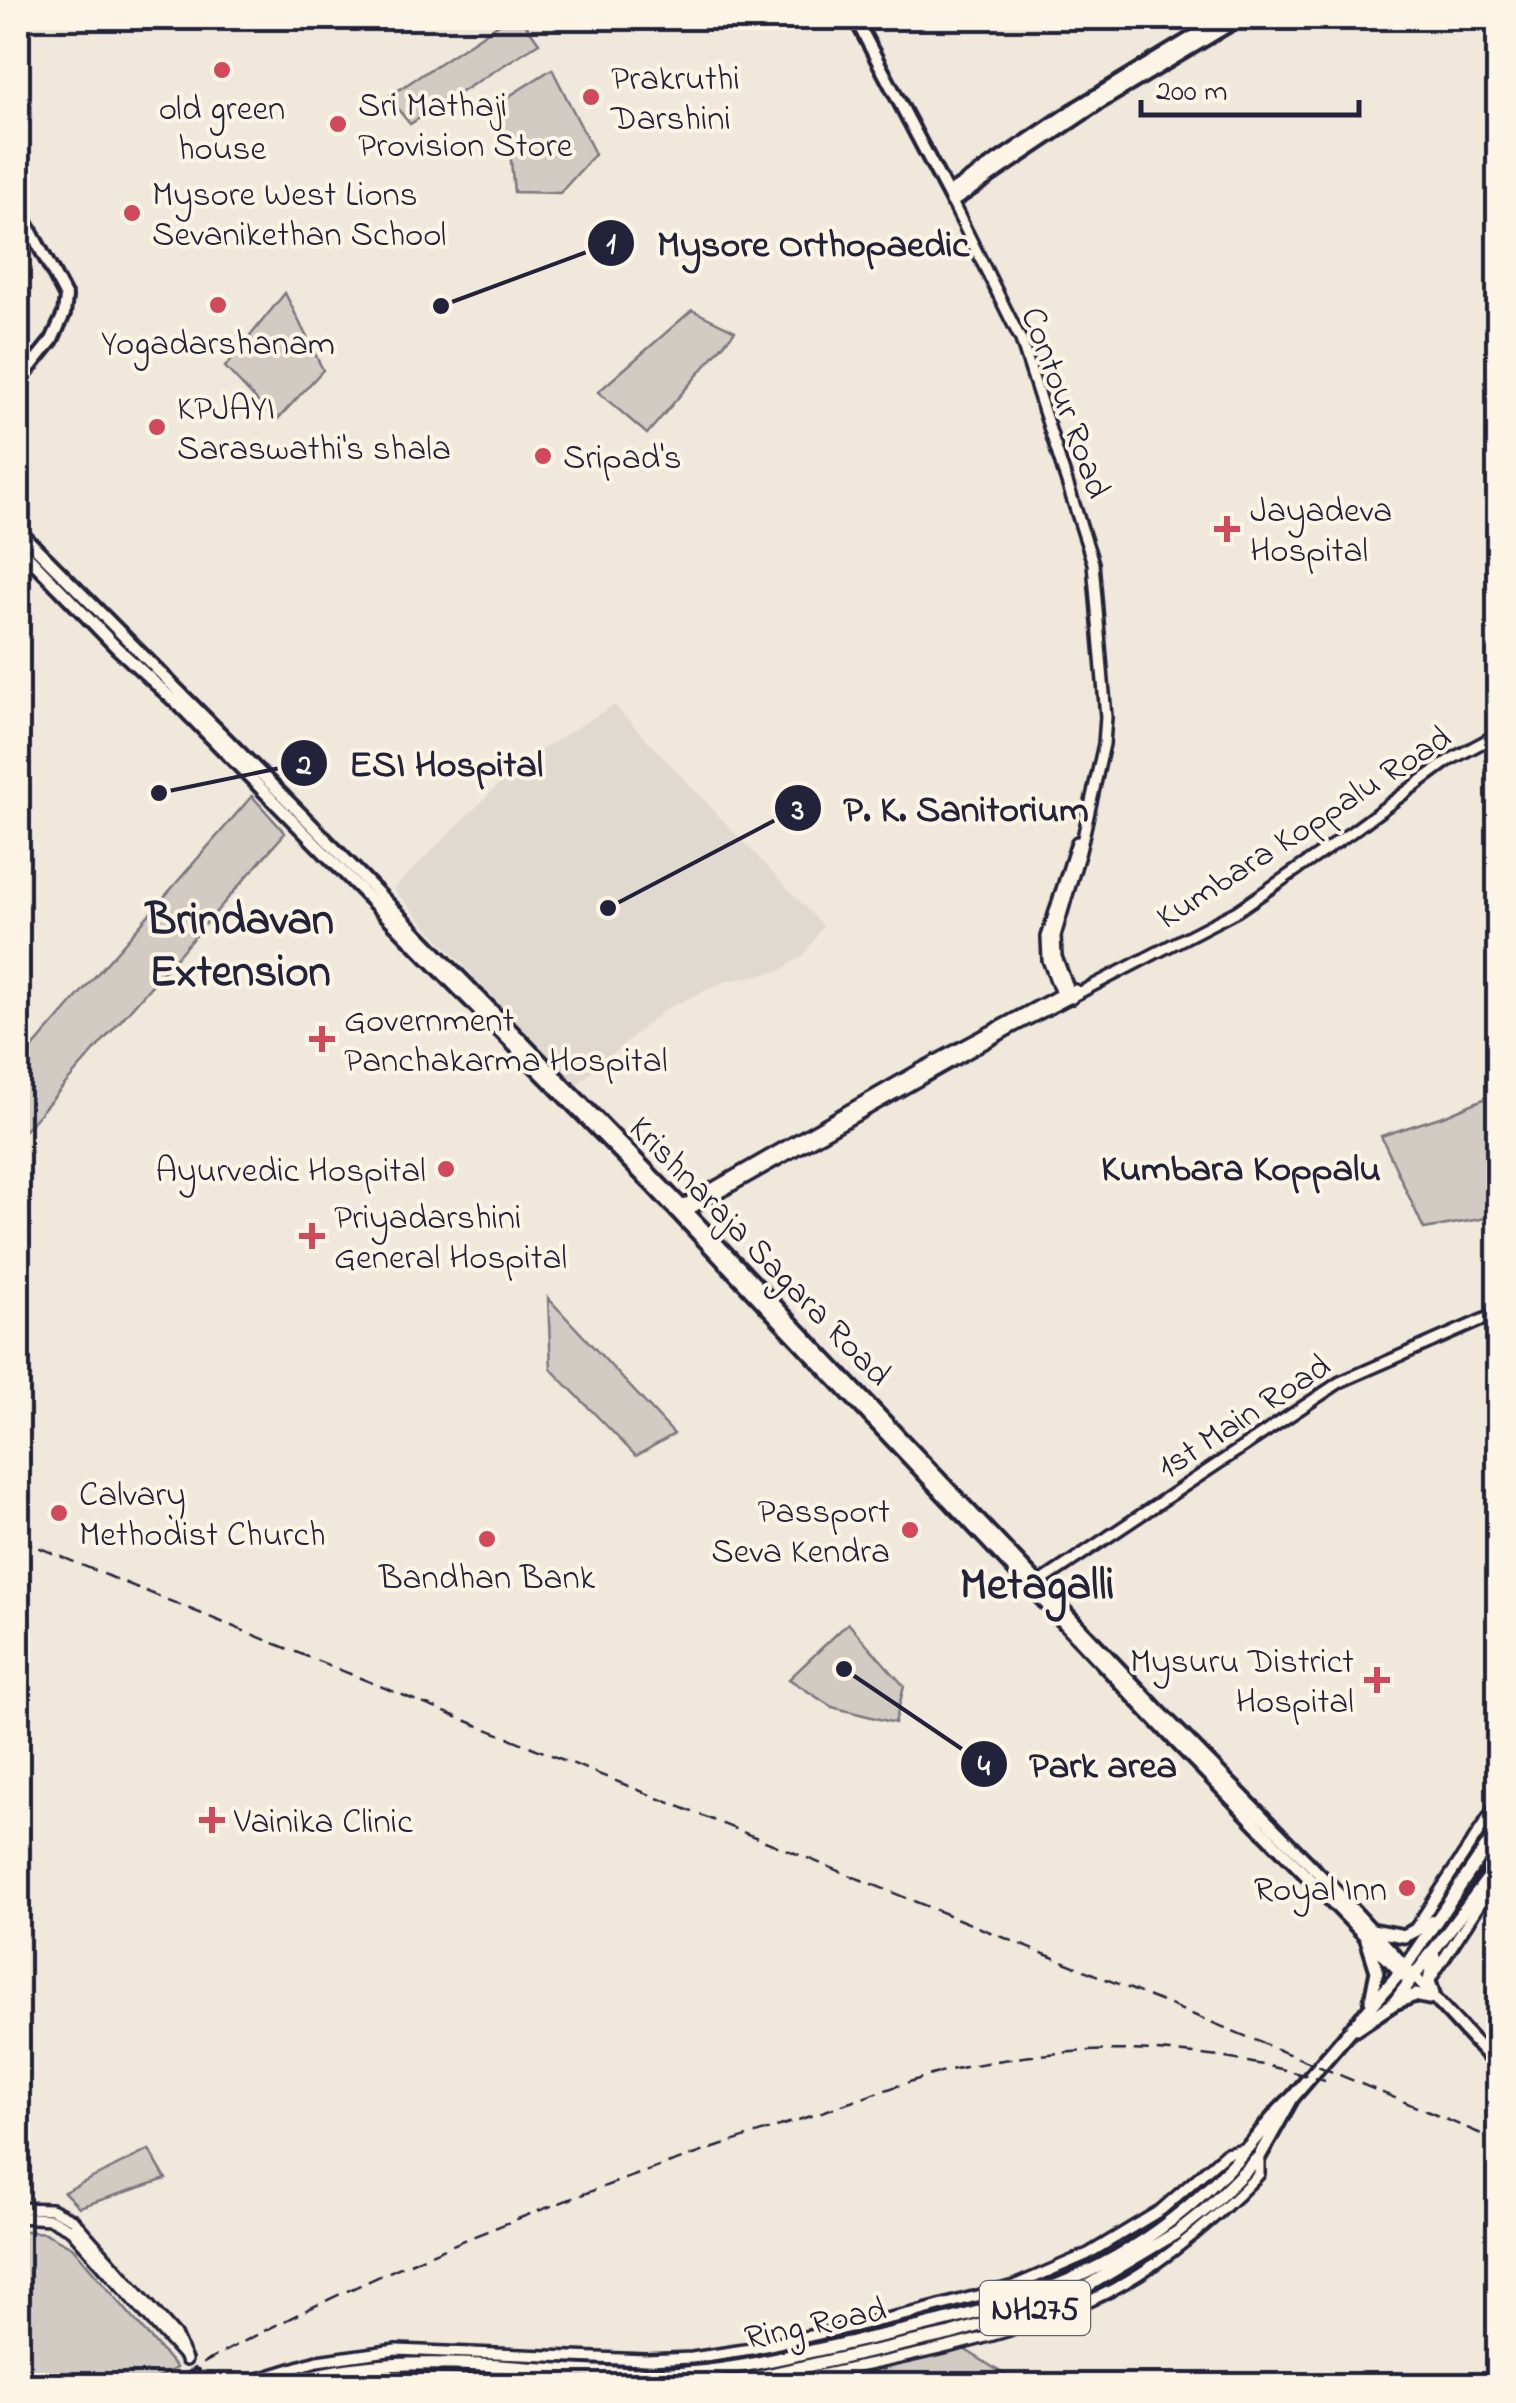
<svg xmlns="http://www.w3.org/2000/svg" width="1516" height="2403" viewBox="0 0 1516 2403" font-family="'Indie Flower',sans-serif">
<rect width="100%" height="100%" fill="#efe8db"/>
<filter id="ink" filterUnits="userSpaceOnUse"><feTurbulence type="fractalNoise" baseFrequency=".01" numOctaves="2"/><feDisplacementMap in="SourceGraphic" scale="20" xChannelSelector="R" yChannelSelector="G"/><feConvolveMatrix kernelMatrix="1 2 1 2 8 2 1 2 1" color-interpolation-filters="sRGB"/></filter>
<g filter="url(#ink)">
<path fill="#e0d9cf" d="M614,705L823,926L804,955L780,971L724,982L665,1009L575,1086L393,889L523,761Z"/>
<path fill="#d1cbc3" stroke="#7a767f" stroke-width="2.5" d="M508,18H521L539,43L410,124L388,97Z
M552,69L595,154L560,193L514,192L509,140L484,112Z
M285,293L323,370L276,421L225,367Z
M692,310L735,331L647,434L598,392Z
M252,796L285,833L18,1138V1065Z
M1498,1093V1216L1424,1229L1381,1136L1446,1115Z
M548,1298L674,1434L636,1456L551,1369Z
M848,1623L904,1686L895,1723L832,1707L789,1679Z
M149,2150L166,2179L79,2207L64,2192Z
M18,2230L45,2233L72,2247L176,2368L144,2385H18Z
M945,2337L1021,2385L870,2386L904,2347Z"/>
<g fill="none" stroke-linecap="round" stroke-linejoin="round">
<path stroke="#716f79" stroke-width="2.5" d="M18,331L25,352L18,361
M18,512L20,515L18,518"/>
<defs>
<path id="tertiary" d="M952,202L1021,340L1093,563L1106,717L1104,744L1080,851L1055,936L1056,957L1072,998
M1063,999L1048,960L1047,937L1077,842
M677,1209L921,1069L1061,994L1075,990
M681,1214L1009,1029L1237,911L1353,831L1448,761L1498,734
M1033,1587L1340,1382L1498,1313
M1415,1929L1498,1803
M1431,1978L1498,1876
M18,2208L51,2209L73,2220L175,2335L186,2360
M18,2217L50,2219L71,2230L181,2353
M195,2376L200,2386
M236,2386L317,2361L396,2350L646,2360L692,2358L751,2349L917,2312L1014,2286L1088,2254L1161,2210L1226,2153L1248,2148
M769,2386C871,2363 975,2347 1073,2308C1142,2281 1208,2227 1259,2174V2157"/>
<path id="secondary" d="M855,18L952,202L1096,105L1241,18
M948,194L1079,106L1224,18
M18,207L66,297L64,314L52,340L18,382
M18,530L309,822L682,1206L1159,1711L1332,1887L1498,2067
M18,546L117,648L183,709L653,1187L1177,1743L1406,1978"/>
<path id="trunk" d="M1372,1930L1404,1936L1433,1921
M1366,1936L1377,1971L1371,2000
M1433,1994L1429,1981L1434,1956
M1395,2003L1415,1995L1429,1998
M1357,2028L1393,2004L1498,1865
M276,2386C403,2343 538,2376 668,2374C726,2373 783,2357 840,2345C946,2321 1054,2301 1145,2239C1182,2214 1218,2182 1247,2148C1263,2131 1274,2113 1292,2098
M345,2386L410,2379L625,2386
M702,2386L744,2380L950,2334L1028,2311L1079,2291L1176,2233L1211,2205L1259,2157L1292,2098L1405,1967L1498,1830"/>
</defs>
<use href="#tertiary" stroke="#22223b" stroke-width="16"/>
<use href="#secondary" stroke="#22223b" stroke-width="18"/>
<use href="#trunk" stroke="#22223b" stroke-width="19"/>
<use href="#tertiary" stroke="#fcf5e5" stroke-width="9"/>
<use href="#secondary" stroke="#fcf5e5" stroke-width="10"/>
<use href="#trunk" stroke="#fcf5e5" stroke-width="11"/>
<path stroke="#22223b" stroke-width="2.5" stroke-dasharray="15 8" stroke-linecap="butt" d="M18,1539C511,1741 1007,1935 1498,2141
M163,2386C358,2273 570,2195 783,2125C836,2108 888,2088 941,2072C1074,2042 1194,2041 1325,2081"/>
</g>
</g>
<g fill="#d1495b" stroke="#fcf5e5" stroke-width="4">
<circle cx="222" cy="70" r="10"/>
<circle cx="591" cy="97" r="10"/>
<circle cx="338" cy="124" r="10"/>
<circle cx="132" cy="213" r="10"/>
<circle cx="218" cy="305" r="10"/>
<circle cx="157" cy="427" r="10"/>
<circle cx="543" cy="456" r="10"/>
<path d="M1222 514h10v10h10v10h-10v10h-10v-10h-10v-10h10z"/>
<path d="M317 1024h10v10h10v10h-10v10h-10v-10h-10v-10h10z"/>
<circle cx="446" cy="1169" r="10"/>
<path d="M307 1221h10v10h10v10h-10v10h-10v-10h-10v-10h10z"/>
<circle cx="59" cy="1513" r="10"/>
<circle cx="910" cy="1530" r="10"/>
<circle cx="487" cy="1539" r="10"/>
<path d="M1372 1665h10v10h10v10h-10v10h-10v-10h-10v-10h10z"/>
<path d="M207 1805h10v10h10v10h-10v10h-10v-10h-10v-10h10z"/>
<circle cx="1407" cy="1888" r="10"/>
</g>
<g text-anchor="middle" stroke-width="8" stroke-linejoin="round" paint-order="stroke">
<rect fill="#fcf5e5" stroke="#63616e" stroke-width="2.5" x="980" y="2281" width="110" height="54" rx="8"/>
<g font-size="32" font-weight="bold" fill="#22223b">
<text x="1035" y="2319">NH275</text>
</g>
<g font-size="35" fill="#22223b" stroke="#fcf5e5" text-anchor="start">
<text x="611" y="89">Prakruthi<tspan x="611" dy="40">Darshini</tspan></text>
<text x="358" y="116">Sri Mathaji<tspan x="358" dy="40">Provision Store</tspan></text>
<text x="222" y="119" text-anchor="middle">old green<tspan x="222" dy="40">house</tspan></text>
<text x="152" y="205">Mysore West Lions<tspan x="152" dy="40">Sevanikethan School</tspan></text>
<text x="218" y="354" text-anchor="middle">Yogadarshanam</text>
<text x="177" y="419">KPJAYI<tspan x="177" dy="40">Saraswathi's shala</tspan></text>
<text x="563" y="468">Sripad's</text>
<text x="1250" y="521">Jayadeva<tspan x="1250" dy="40">Hospital</tspan></text>
<text x="344" y="1031">Government<tspan x="344" dy="40">Panchakarma Hospital</tspan></text>
<text x="426" y="1181" text-anchor="end">Ayurvedic Hospital</text>
<text x="334" y="1228">Priyadarshini<tspan x="334" dy="40">General Hospital</tspan></text>
<text x="79" y="1505">Calvary<tspan x="79" dy="40">Methodist Church</tspan></text>
<text x="890" y="1522" text-anchor="end">Passport<tspan x="890" dy="40">Seva Kendra</tspan></text>
<text x="487" y="1588" text-anchor="middle">Bandhan Bank</text>
<text x="1354" y="1672" text-anchor="end">Mysuru District<tspan x="1354" dy="40">Hospital</tspan></text>
<text x="234" y="1832">Vainika Clinic</text>
<text x="1387" y="1900" text-anchor="end">Royal Inn</text>
</g>
<g font-size="35" fill="#22223b" stroke="#fcf5e5">
<text transform="translate(1067 402) rotate(70)" y="12">Contour Road</text>
<text transform="translate(1303 826) rotate(-33)" y="12">Kumbara Koppalu Road</text>
<text transform="translate(761 1250) rotate(46)" y="12">Krishnaraja Sagara Road</text>
<text transform="translate(1243 1415) rotate(-33)" y="12">1st Main Road</text>
<text transform="translate(815 2322) rotate(-12)" y="12">Ring Road</text>
</g>
<g font-size="38" font-weight="bold" fill="#22223b" stroke="#fcf5e5">
<text x="1241" y="1180">Kumbara Koppalu</text>
</g>
<g font-size="45" font-weight="bold" fill="#22223b" stroke="#fcf5e5">
<text x="240" y="933">Brindavan<tspan x="240" dy="52">Extension</tspan></text>
<text x="1037" y="1598">Metagalli</text>
</g>
</g>
<path fill="none" stroke="#22223b" stroke-width="4" d="M441 306L611 243M159 793L304 763M608 908L798 808M844 1669L984 1764"/>
<g fill="#22223b" stroke="#fcf5e5" stroke-width="4">
<circle cx="441" cy="306" r="10"/>
<circle cx="159" cy="793" r="10"/>
<circle cx="608" cy="908" r="10"/>
<circle cx="844" cy="1669" r="10"/>
<circle cx="611" cy="243" r="25"/>
<circle cx="304" cy="763" r="25"/>
<circle cx="798" cy="808" r="25"/>
<circle cx="984" cy="1764" r="25"/>
</g>
<g font-size="30" text-anchor="middle" font-weight="bold" fill="#fff">
<text x="611" y="253">1</text>
<text x="304" y="774">2</text>
<text x="798" y="819">3</text>
<text x="984" y="1775">4</text>
</g>
<g font-size="38" text-anchor="middle" font-weight="bold" fill="#22223b" stroke="#fcf5e5" stroke-width="8" stroke-linejoin="round" paint-order="stroke">
<text x="813" y="256">Mysore Orthopaedic</text>
<text x="446" y="776">ESI Hospital</text>
<text x="966" y="821">P. K. Sanitorium</text>
<text x="1103" y="1777">Park area</text>
</g>
<rect width="1516" height="2403" fill="none" stroke="#fcf5e5" stroke-width="60"/>
<rect x="30" y="30" width="1456" height="2343" fill="none" stroke="#22223b" stroke-width="4" filter="url(#ink)"/>
<path d="M1141 100v15h218v-15" fill="none" stroke="#22223b" stroke-width="5"/>
<text x="1156" y="100" font-size="30" fill="#22223b" stroke="#fcf5e5" stroke-width="8" paint-order="stroke">200 m</text>
</svg>
